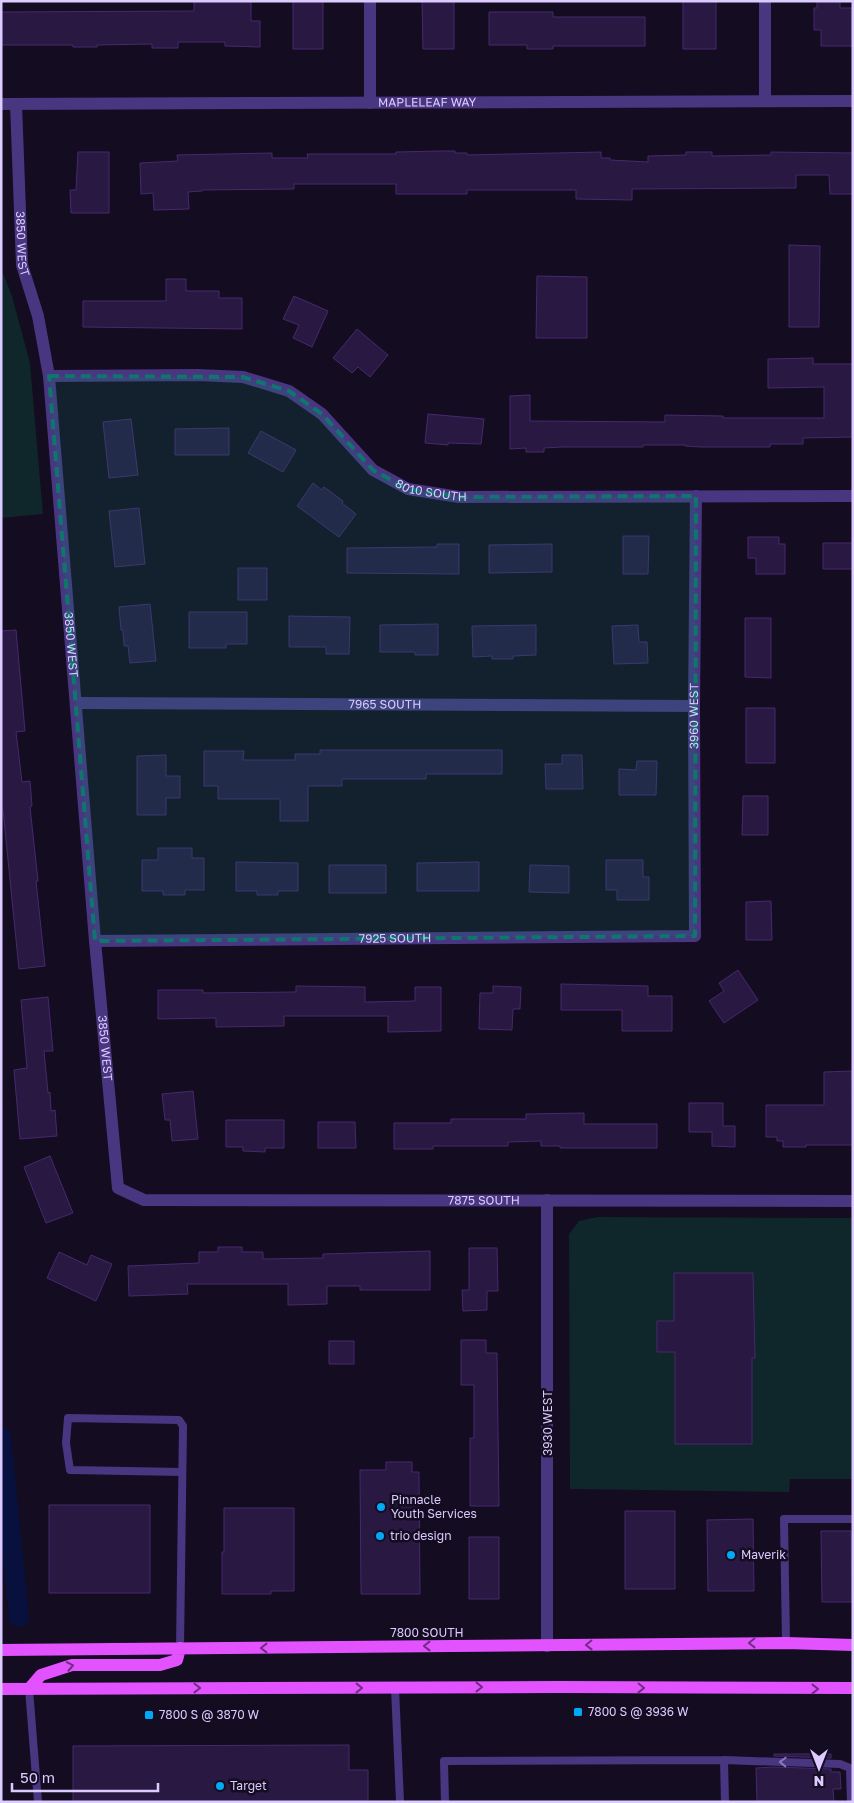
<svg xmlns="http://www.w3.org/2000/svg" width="854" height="1803" viewBox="0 0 854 1803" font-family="'Golos Text',sans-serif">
<rect width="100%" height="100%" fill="#140c20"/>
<path fill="#0f262a" d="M1,268L12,296L30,363L43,514L1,518Z
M597,1217L853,1218V1479H790L789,1492L570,1489L569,1234L579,1221Z"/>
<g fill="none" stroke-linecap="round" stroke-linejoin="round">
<path stroke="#08103e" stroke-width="20" d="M1,1437L19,1617"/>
</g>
<path fill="#291842" stroke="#46296e" d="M194,1H251V21H260V47L225,46V42H178V48H152V44L97,45V47H73V45H1V12L194,11Z
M293,1H323V49H293Z
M422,1H454V49H423Z
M683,1H716V49H683Z
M817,1H840V8H852V46H821V30H814V8H817Z
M489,12H553V17H645V46H553V49H527V45H489Z
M440,151H455V153H467V155L601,152V158H610V160L648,162V156L686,155V152H712V156L771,155V152L853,153V194H830L829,175H796V188L632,189V200L576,199V190H467V194H396V184H294V189L202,190V191L188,192L189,209L154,210L153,193L141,194L140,163L178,161L177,155L272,153V158H308L307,154H396V152Z
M78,152H109V213H71L70,190H76Z
M789,245L820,246L819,327H789Z
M537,276L587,277V338H536Z
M166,279H186V291H219V298H242V329L83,327V301H166Z
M294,296L328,311L312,347L293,338L299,325L283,319Z
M357,329L388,355L370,377L358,367L352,373L333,358Z
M813,358V364H853V437L803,438V444H770V447H700L685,446V445H643V447H562L544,448V452H526V448L510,449V396L530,395V421L665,422V415L723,416V418H824V387L768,388V359Z
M428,414L484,419L481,444L448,443V445L425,443Z
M131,419L138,475L109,478L103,422Z
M229,428V455H175V429Z
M261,431L296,450L283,472L248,453Z
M313,483L322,490L324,487L343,501L342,503L356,514L339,537L297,506Z
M139,508L145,564L115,567L109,511Z
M623,536H649L648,574H623Z
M748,537H779V544H785V574H756V558H748Z
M823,543H853V569H823Z
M437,544H459V574L347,573V548L437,547Z
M552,544V572L489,573V545Z
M238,568H267V600H238Z
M150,604L156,661L130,663L128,646H124L123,630H121L119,607Z
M189,612H247V644H226V648H189Z
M289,616L350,617L349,654H326V647H289Z
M745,618H771V678L745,677Z
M438,624V655H415V652H380V625Z
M536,625V655L513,656V659H492V656L473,657L472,626Z
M638,625L639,642H647L648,663L614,664L612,626Z
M16,630L25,731L16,732L22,782L30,781L32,806L30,807L38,881H36L45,966L19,969L3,810H1V631Z
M746,708H775V763H746Z
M320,750H502V774H426V779H342V786H308V821H280V799H218V786H204V751H244L243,760H295V754H320Z
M166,755V776H180V798H166V815H137V756Z
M562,755H582L583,789H546L545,764H562Z
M637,761H657L656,795H619V769L636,770Z
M743,796H768V835H742Z
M158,848H192V858H204V890H185V895H163V891H142V860H158Z
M606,860H643V877H649V900H617V890H606Z
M236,862L298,863V891H278V895H257V891H236Z
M479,862V891H417V863Z
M329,865H386V893H329Z
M530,865L569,866V893L529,892Z
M771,901L772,940H746V902Z
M738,970L758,1000L724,1023L709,1001L724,991L719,983Z
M561,984L648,986V996H672V1031H622V1010H561Z
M296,986L365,987V1002L415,1001V987H441V1031L388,1032V1016H284V1026L216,1027V1018L158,1019V990H203V993L296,992Z
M493,986L521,987L520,1009H513L512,1030L479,1029L480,993H493Z
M48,997L53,1051H44L48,1093L50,1092L51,1111L55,1110L57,1136L20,1139L14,1070L27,1068L21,1000Z
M852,1071L853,1145H806V1147H783V1141H777V1137H766V1105H824V1072Z
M193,1091L198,1139L172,1141L170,1120H165L162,1094Z
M689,1103H723V1126H735V1147L712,1146V1132H689Z
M584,1113V1124H657V1148H560V1146H541V1141L508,1142V1146H433V1149H394V1123H451V1119H526V1114Z
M226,1120H284V1148H265V1152L243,1151V1147H226Z
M318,1122H355L356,1148H318Z
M50,1156L73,1213L46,1223L24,1167Z
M218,1247H242V1252H263V1259L323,1258V1254L430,1251V1290H360V1286H327V1304L288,1305V1284H187L188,1294L129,1296L128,1266L199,1263V1252H218Z
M469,1248H497L498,1291H487V1310L463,1311L462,1290H469Z
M59,1252L87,1265L91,1255L112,1264L96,1301L47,1278Z
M674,1273H753L755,1358H752V1444H675V1352H657V1321H674Z
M461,1340H486V1353H497L499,1506H470V1438H474V1385H461Z
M329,1341H354V1364H329Z
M386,1462H412V1472H419L420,1594H361L360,1470H386Z
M49,1505H150V1593H49Z
M224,1508H294V1591H271V1594H222V1552H224Z
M625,1511H675V1589H625Z
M753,1519L754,1591H708L707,1520Z
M821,1531H851L852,1602H822Z
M469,1537H499V1599H469Z
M349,1745V1770H368V1802H73V1746Z
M774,1754H831V1758L774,1756Z
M774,1767L831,1769V1772H840L841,1789H833L834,1802H757L756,1768Z"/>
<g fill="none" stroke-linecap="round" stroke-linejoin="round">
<path stroke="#493681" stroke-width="8" d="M786,1643L784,1519H853
M180,1648C181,1574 182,1500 183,1426L179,1420L68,1418L66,1443L70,1470L182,1472
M395,1688L400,1802
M29,1689L38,1802
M724,1760L725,1802
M445,1802L444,1761L724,1760L840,1764L850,1768L851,1802"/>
<g stroke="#493681" stroke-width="12">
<path d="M370,1V103"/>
<path d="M765,101V1"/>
<path id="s1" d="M1,104L853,101"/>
<path id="s2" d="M16,104L22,265L38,316L49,376L95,941L118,1188L144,1200L853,1201"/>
<path id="s3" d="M49,376L198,375L243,377L289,391L322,414L373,470L408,489L459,497L853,496"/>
<path id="s4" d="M76,703L694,706"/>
<path id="s5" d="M95,941L695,936L694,706L696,496"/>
<path d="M547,1200V1646"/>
</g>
<path stroke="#e352ff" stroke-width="12" d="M1,1650L786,1643L853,1645
M1,1689L559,1687L853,1688
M29,1689L41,1675L72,1665H160L177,1660L180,1648"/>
</g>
<defs><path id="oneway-chevron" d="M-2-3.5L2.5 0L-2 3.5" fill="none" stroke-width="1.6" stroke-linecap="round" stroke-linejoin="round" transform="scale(1.25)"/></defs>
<g stroke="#712c84">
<use href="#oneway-chevron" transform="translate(752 1643) rotate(179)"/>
<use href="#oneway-chevron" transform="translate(589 1645) rotate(179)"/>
<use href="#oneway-chevron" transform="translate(427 1646) rotate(180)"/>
<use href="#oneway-chevron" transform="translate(264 1648) rotate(180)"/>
<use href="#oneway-chevron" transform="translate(70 1666) rotate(-11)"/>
<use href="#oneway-chevron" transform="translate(479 1687)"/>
<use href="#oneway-chevron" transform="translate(197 1688)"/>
<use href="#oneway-chevron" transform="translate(359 1688)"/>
<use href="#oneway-chevron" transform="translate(641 1688) rotate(1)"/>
<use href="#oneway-chevron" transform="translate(815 1689)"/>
</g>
<use stroke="#8b79ba" href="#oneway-chevron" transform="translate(783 1762) rotate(-178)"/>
<path fill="#0f766e" fill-opacity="0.2" stroke="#0f766e" stroke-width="4" stroke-dasharray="10 6" stroke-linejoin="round" d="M49,376L243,377L289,391L322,414L373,470L408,489L459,497L696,496L695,936L95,941Z"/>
<g fill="#00a9f6" stroke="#140c20" stroke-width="2">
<circle cx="381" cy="1507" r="5"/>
<circle cx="380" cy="1536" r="5"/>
<circle cx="731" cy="1555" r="5"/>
<rect x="573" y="1707" width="10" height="10" rx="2.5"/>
<rect x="144" y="1710" width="10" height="10" rx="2.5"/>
<circle cx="220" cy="1786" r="5"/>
</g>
<g text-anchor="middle" stroke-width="5" stroke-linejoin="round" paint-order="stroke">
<g font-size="12" fill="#dccbff" stroke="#140c20">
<text dy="4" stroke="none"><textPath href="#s1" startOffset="426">MAPLELEAF WAY</textPath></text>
<text dy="4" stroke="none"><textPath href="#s2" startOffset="140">3850 WEST</textPath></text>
<text dy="4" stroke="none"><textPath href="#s3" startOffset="421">8010 SOUTH</textPath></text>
<text dy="4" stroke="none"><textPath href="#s2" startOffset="545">3850 WEST</textPath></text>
<text dy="4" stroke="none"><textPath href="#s4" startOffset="309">7965 SOUTH</textPath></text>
<text dy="4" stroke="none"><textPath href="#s5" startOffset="820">3960 WEST</textPath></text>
<text dy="4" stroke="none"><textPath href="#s5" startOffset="300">7925 SOUTH</textPath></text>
<text dy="4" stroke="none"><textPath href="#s2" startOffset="950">3850 WEST</textPath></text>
<text dy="4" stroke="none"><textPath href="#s2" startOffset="1459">7875 SOUTH</textPath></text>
<text transform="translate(548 1423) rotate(-90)" y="4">3930 WEST</text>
<text x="427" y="1637">7800 SOUTH</text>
</g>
<g font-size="12" fill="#dccbff" stroke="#140c20" text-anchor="start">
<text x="391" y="1504">Pinnacle<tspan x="391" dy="14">Youth Services</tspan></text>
<text x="390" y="1540">trio design</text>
<text x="741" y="1559">Maverik</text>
<text x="588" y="1716">7800 S @ 3936 W</text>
<text x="159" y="1719">7800 S @ 3870 W</text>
<text x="230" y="1790">Target</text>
</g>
</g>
<rect width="854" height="1803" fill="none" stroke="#dccbff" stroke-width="5"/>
<g transform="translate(819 1768) rotate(180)" stroke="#140c20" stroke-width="4" paint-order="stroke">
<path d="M0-4L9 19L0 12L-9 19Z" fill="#dccbff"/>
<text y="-8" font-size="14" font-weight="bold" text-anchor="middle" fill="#dccbff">N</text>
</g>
<path d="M12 1783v8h146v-8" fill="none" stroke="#dccbff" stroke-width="2.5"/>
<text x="20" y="1783" font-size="15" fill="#dccbff" stroke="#140c20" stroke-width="4" paint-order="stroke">50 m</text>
</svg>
